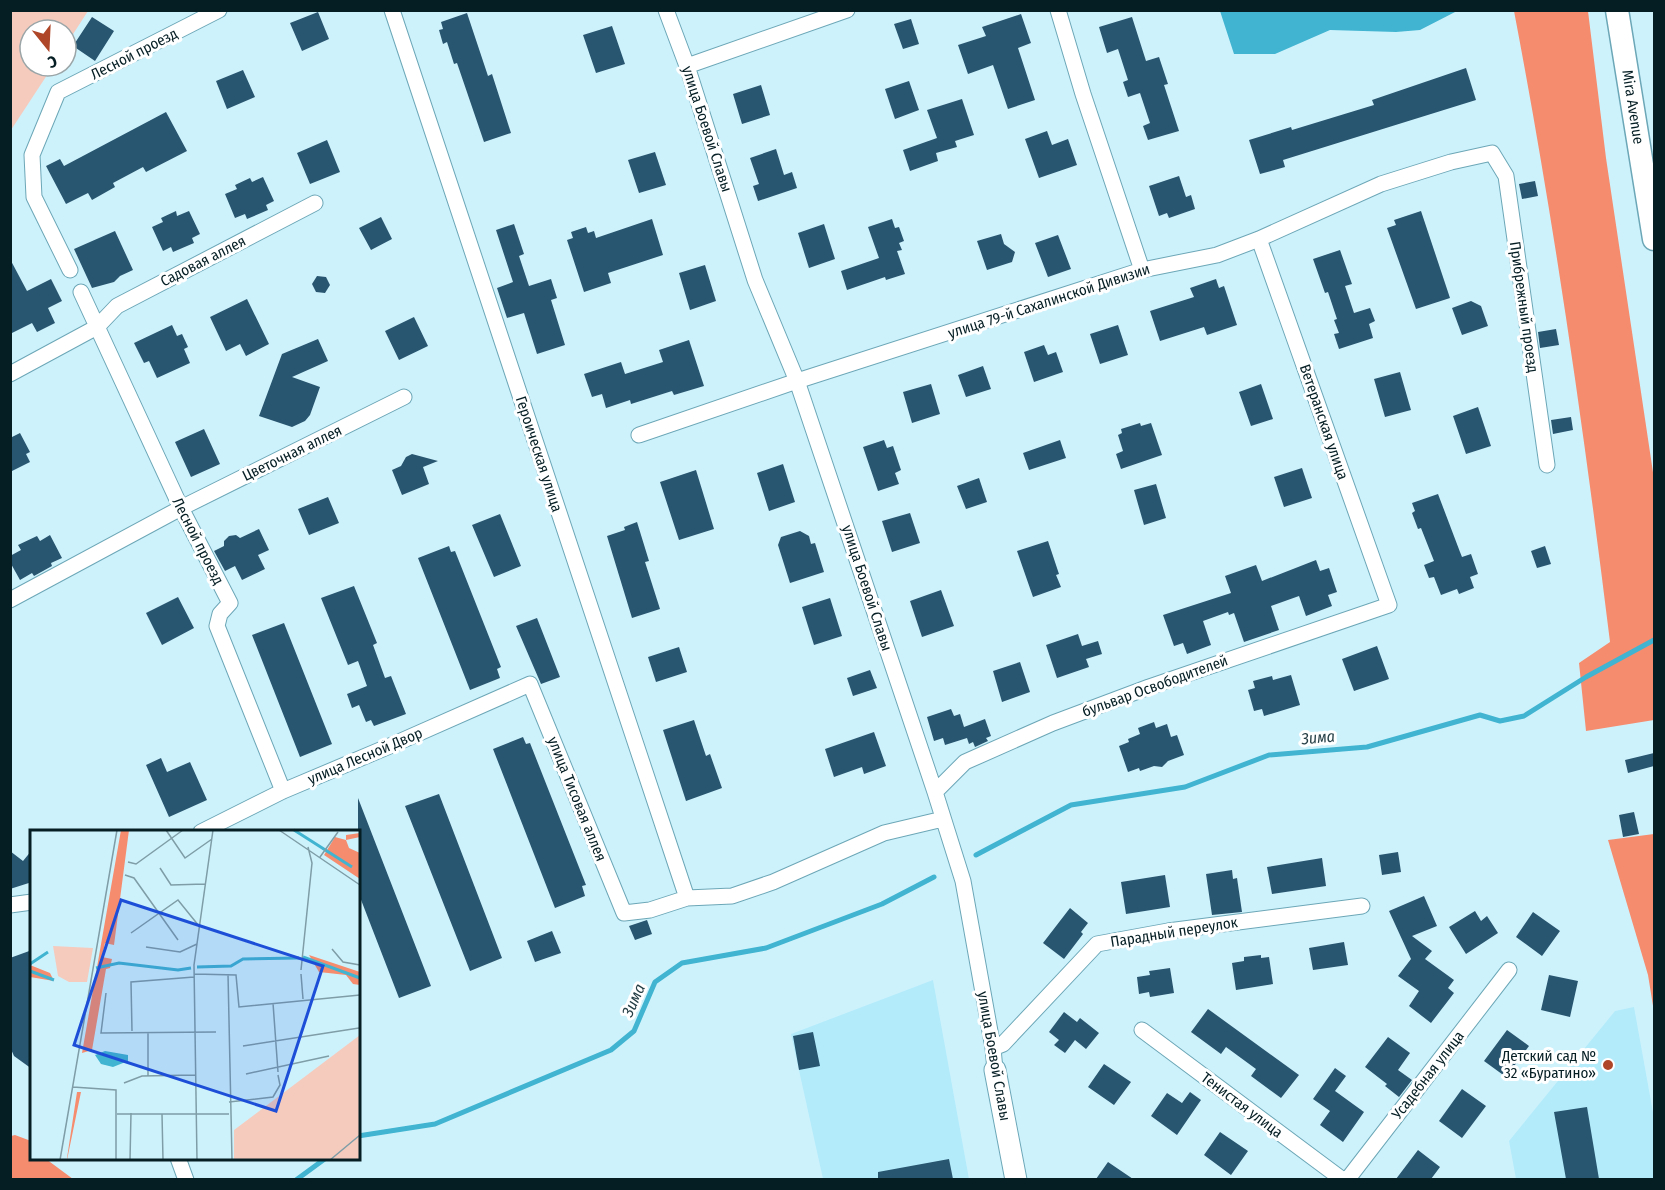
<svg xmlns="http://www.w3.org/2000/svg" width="1665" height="1190" viewBox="0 0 1665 1190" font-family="'Fira Sans Condensed',sans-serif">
<rect width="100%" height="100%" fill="#cef2fc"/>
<path fill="#b3ebfb" d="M933,980L969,1179H823L791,1034Z
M1634,1007L1654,1118V1179H1516L1509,1141L1615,1011Z"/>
<path fill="#f5cbbe" d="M11,10L88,11L66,45V30H30V66H53L11,130Z"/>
<path fill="#f68c6e" d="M1514,11H1588L1606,158L1654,479V720L1586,731L1579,663L1610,642C1584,431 1554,220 1514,11Z
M1654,834V1012L1648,975L1608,840Z
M15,1135L31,1141L32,1158L46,1159L73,1179H11V1136Z"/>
<path fill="#40b4d0" d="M1220,11V10L1457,11L1420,30L1396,32L1330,30L1275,54H1234Z"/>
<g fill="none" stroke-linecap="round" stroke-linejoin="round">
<path stroke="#40b4d0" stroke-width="5" d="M976,855L1071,805L1185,787L1269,755L1367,747L1480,715L1500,721L1524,716L1586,677L1654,640
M358,1136L435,1124L611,1050L634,1031L655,982L682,963L766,948L882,904L934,877
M296,1180L326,1158"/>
</g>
<path fill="#28556f" d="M318,12L329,39L302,51L290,23Z
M467,13L488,76L492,74L511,133L484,142L457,63L454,64L447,42L443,44L439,30L443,29L441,22Z
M1021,14L1031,43L1018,48L1035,100L1008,109L993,65L968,74L958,45L986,36L982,27Z
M92,17L114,31L95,61L73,46Z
M1132,17L1146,61L1159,57L1168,84L1164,85L1179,131L1148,140L1143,126L1150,123L1140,93L1128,97L1123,82L1128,80L1118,49L1107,53L1099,27Z
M911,19L919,44L903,49L894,24Z
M612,26L625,64L596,73L583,35Z
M1466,68L1476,100L1283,160L1285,167L1260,174L1249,140L1291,127L1292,130L1374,105L1372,100Z
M243,70L255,97L227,109L216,81Z
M909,81L919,110L895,119L885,89Z
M761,85L770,115L742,124L733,94Z
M962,99L974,135L955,141L957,147L936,153L938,161L910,171L903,150L937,138L927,110Z
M166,112L187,151L146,172L143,167L113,183L115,187L92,200L88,193L66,204L46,166L60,159L64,166Z
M1047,131L1052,145L1068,139L1077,165L1039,178L1025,139Z
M327,140L340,172L310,184L297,153Z
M776,149L784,175L792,172L797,188L758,201L753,186L759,184L750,158Z
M655,152L666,185L639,193L628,160Z
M1179,176L1186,197L1191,195L1195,209L1169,218L1167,213L1159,216L1149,186Z
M263,177L274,201L266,205L268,210L247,219L245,214L235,218L225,194L237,189L235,185L250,178L252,182Z
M1535,181L1538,196L1522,199L1519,184Z
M176,211L177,216L189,211L200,234L192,238L194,243L173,252L171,247L163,251L152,227L163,222L161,218Z
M1421,211L1450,298L1416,309L1387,228L1396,225L1394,220Z
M381,217L392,239L371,250L359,228Z
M652,219L663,255L608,273L611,283L584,292L567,240L573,238L571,232L586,227L588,233L594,231L596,238Z
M892,219L895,228L899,227L904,241L899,243L902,250L897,251L905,274L886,280L885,277L847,290L841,271L879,258L868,227Z
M514,224L524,254L519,256L529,286L551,279L557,298L551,300L565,345L537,354L524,313L507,318L497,288L513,282L496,230Z
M824,224L835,259L809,268L798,233Z
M115,231L133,270L120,276L114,282L92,288L74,249Z
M1001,234L1004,244L1015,252L1012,262L987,270L977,241Z
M1058,235L1071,269L1048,277L1035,243Z
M1340,250L1352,284L1345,286L1354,313L1370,308L1375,321L1369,324L1373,338L1339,349L1334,334L1339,333L1334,320L1337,319L1328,292L1325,293L1313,259Z
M10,259L27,291L51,279L62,301L48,308L55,323L37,332L32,323L10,334Z
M705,265L716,301L690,310L679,273Z
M317,276L326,277L330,285L325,293L316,292L312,284Z
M1216,279L1219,288L1224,286L1237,325L1207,335L1204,327L1160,341L1150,311L1194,297L1190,288Z
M247,299L269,344L246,356L240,344L226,351L210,317Z
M1471,301L1481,306L1488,326L1462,335L1452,308Z
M414,317L428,346L399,360L385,331Z
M172,325L177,336L182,334L188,347L184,349L190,363L157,378L149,361L144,363L134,343Z
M1118,325L1128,355L1100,364L1090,334Z
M1556,329L1559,345L1540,348L1538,332Z
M318,339L328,361L292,377L320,387L310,415L305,421L292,427L259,416L282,354Z
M689,340L704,386L674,395L672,391L631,404L630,400L606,408L602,394L592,397L584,374L621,362L625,374L663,362L659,350Z
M1044,345L1048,355L1056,352L1063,372L1034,382L1024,352Z
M983,366L991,389L966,397L958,375Z
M1400,372L1411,410L1385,417L1374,379Z
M931,384L940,414L912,423L903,392Z
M1261,384L1273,419L1251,426L1239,392Z
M1478,407L1491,446L1466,454L1453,416Z
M1571,417L1573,430L1553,434L1551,420Z
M1140,423L1141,426L1151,423L1162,455L1121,469L1116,454L1123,451L1118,435L1122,433L1121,429Z
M204,429L220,464L191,477L175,442Z
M20,433L30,452L26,454L30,462L10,472V438Z
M884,440L887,448L893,446L901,470L895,473L899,484L878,491L863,447Z
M1060,440L1066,458L1029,470L1023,453Z
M412,454L438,461L423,467L429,484L402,495L392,470L401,466L406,457Z
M783,464L795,502L769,511L757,473Z
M1302,468L1312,498L1284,507L1274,477Z
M696,470L714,529L679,540L660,482Z
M979,478L987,502L966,509L957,486Z
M1156,484L1166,518L1144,525L1134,490Z
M1438,494L1460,552L1462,557L1471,554L1478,574L1470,577L1474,588L1459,594L1457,589L1441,595L1434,577L1429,578L1424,565L1434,561L1421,528L1418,529L1412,513L1415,511L1412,503Z
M328,497L339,523L309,535L298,509Z
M910,513L920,543L892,552L882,521Z
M500,514L521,566L494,577L472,525Z
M637,522L649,561L645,562L660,609L632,618L607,536L625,530L624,527Z
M259,529L269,550L258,555L265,569L242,580L235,566L225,571L214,551L224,546V541L229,536L236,535L240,538Z
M800,531L809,536L811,544L815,543L824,572L790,583L778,545L781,537Z
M50,535L62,558L51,563L52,566L34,576L32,573L20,580L10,562V556L21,550L18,545L37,536L40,541Z
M1048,541L1059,574L1056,575L1061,587L1033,597L1017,551Z
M449,546L451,552L455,551L501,667L497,669L500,678L470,690L418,558Z
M1545,546L1551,564L1537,568L1531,551Z
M1316,560L1320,571L1329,568L1337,592L1328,595L1332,606L1306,616L1299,596L1271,606L1279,630L1244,642L1234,613L1229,615L1228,612L1203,621L1211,645L1187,654L1183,643L1174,646L1163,615L1231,593L1225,576L1256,565L1262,581Z
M354,586L377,643L373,645L385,678L391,676L406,714L374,726L371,720L366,722L359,705L352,708L347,694L367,686L358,661L348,665L321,598Z
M941,590L954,626L922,637L910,601Z
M178,597L194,628L162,645L146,613Z
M830,598L842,636L814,645L802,607Z
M537,618L560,677L541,684L516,626Z
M284,623L332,744L300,757L252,635Z
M1078,634L1082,646L1098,641L1102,654L1086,659L1089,667L1057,678L1046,645Z
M1377,646L1389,679L1354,691L1342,659Z
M679,647L687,672L656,682L648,657Z
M1020,662L1030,692L1002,702L993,671Z
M870,670L877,688L853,696L847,678Z
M1291,675L1300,705L1264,716L1262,709L1254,711L1248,690L1255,688L1253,681L1272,676L1273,680Z
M951,709L954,716L960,714L964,727L985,719L991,736L986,738L988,741L975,747L973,742L969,744L967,738L945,745L943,738L934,741L927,717Z
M694,720L706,756L710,754L722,788L686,801L663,730Z
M1154,722L1156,728L1167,724L1171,737L1177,735L1184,755L1168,761L1162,767L1154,766L1140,771L1139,768L1128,772L1119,746L1129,742L1128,739L1140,734L1138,728Z
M874,732L886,766L864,774L862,767L834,777L825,749Z
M523,737L526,744L530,743L586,885L582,886L585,896L555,908L493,749Z
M1654,753V766L1628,773L1625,760Z
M161,758L167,772L190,762L207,800L169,817L146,765Z
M439,794L502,958L470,971L405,806Z
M358,798L431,986L399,998L358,892Z
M1634,812L1639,834L1623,837L1619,815Z
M32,850V882L10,889V851L23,861Z
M1398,852L1401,872L1382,875L1379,855Z
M1322,858L1326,886L1272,894L1267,867Z
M1232,870L1233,879L1237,878L1242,912L1212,915L1206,874Z
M1165,875L1170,907L1126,914L1121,882Z
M1424,896L1437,926L1412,936L1432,951L1425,959L1454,980L1448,988L1454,993L1431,1023L1409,1006L1419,991L1398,976L1411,959L1389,911Z
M1070,908L1088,923L1081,932L1083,934L1064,959L1043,943Z
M1475,911L1481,921L1487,916L1498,933L1466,954L1449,927Z
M1533,912L1560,931L1542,956L1516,937Z
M647,920L652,934L635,940L629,926Z
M552,931L561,953L535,962L527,941Z
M1344,942L1348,965L1313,970L1309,948Z
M32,950V1069L14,1056L10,1047V958Z
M1261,955V958L1269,957L1273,984L1236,990L1232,963L1244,961V957Z
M1170,968L1174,993L1150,997L1149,992L1139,994L1137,977L1150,975L1149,971Z
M1549,975L1578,981L1570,1017L1541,1010Z
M1208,1009L1299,1075L1281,1098L1251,1076L1256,1069L1226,1047L1221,1054L1191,1032Z
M1064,1012L1077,1022L1080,1018L1099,1033L1086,1049L1075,1040L1065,1053L1054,1045L1059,1040L1049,1032Z
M1507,1030L1529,1046L1506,1077L1484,1061Z
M813,1032L820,1066L799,1070L793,1036Z
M1388,1037L1410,1053L1398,1070L1412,1080L1399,1097L1385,1086L1387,1084L1365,1067Z
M1104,1064L1131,1082L1114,1105L1088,1087Z
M1335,1068L1346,1076L1335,1091L1364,1112L1343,1142L1320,1125L1330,1111L1313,1099Z
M1462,1089L1486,1106L1462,1138L1439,1121Z
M1190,1092L1201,1100L1177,1135L1151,1116L1167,1093L1182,1103Z
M1587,1107L1599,1179H1566L1554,1112Z
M1220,1132L1248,1151L1231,1175L1204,1155Z
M1418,1150L1440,1167L1431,1179H1396Z
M949,1159L953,1179H878V1172Z
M1108,1162L1133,1179H1096Z"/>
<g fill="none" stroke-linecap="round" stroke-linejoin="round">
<defs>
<path id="street" d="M392,10L687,898
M666,10L687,66L755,280L797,381L935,792L963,881L993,1048L995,1070
M1058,10L1083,94L1142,270
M687,66L847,10
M70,270L34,197L32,155L58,92L219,10
M81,292L181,508L230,603L220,614L217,626L283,791
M10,374L97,327L117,306L315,203
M639,435L797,381L1142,270L1217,255L1259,239L1381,184L1451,162L1492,153L1506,176L1547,465
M10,600L181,508L404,397
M935,792L965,762L1053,723L1149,687L1389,605L1259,239
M201,832L283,791L392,745L530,684L624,913L650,910L687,898L732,896L773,882L884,833L943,819
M10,905L32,902
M1142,1030L1343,1180
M993,1048L1003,1044L1097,944L1168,931L1362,906
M178,1158L186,1180
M1347,1180L1509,970"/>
<path id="secondary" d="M995,1070L1016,1180"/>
<path id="primary" d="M1617,10L1654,239"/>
</defs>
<use href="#street" stroke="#6ca7b7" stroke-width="17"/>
<use href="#secondary" stroke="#6ca7b7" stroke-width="23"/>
<use href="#primary" stroke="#6ca7b7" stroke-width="25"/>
<use href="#street" stroke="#fff" stroke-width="15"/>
<use href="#secondary" stroke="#fff" stroke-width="21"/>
<use href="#primary" stroke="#fff" stroke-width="22"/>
</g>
<circle fill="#ae4627" stroke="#fff" stroke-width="2" cx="1608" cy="1065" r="6"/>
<g text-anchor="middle" stroke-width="6" stroke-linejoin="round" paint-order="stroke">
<g font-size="15" fill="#051e24" stroke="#fff">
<text transform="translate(134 54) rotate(-27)" y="5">Лесной проезд</text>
<text transform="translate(1633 107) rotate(81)" y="5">Mira Avenue</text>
<text transform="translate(707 129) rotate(72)" y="5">улица Боевой Славы</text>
<text transform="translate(203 261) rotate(-27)" y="5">Садовая аллея</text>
<text transform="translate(1049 301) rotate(-18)" y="5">улица 79-й Сахалинской Дивизии</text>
<text transform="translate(1524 307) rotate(82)" y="5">Прибрежный проезд</text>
<text transform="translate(1324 422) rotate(71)" y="5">Ветеранская улица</text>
<text transform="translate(292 453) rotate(-26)" y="5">Цветочная аллея</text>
<text transform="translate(539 454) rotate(72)" y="5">Героическая улица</text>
<text transform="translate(198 541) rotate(63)" y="5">Лесной проезд</text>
<text transform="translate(867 588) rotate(72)" y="5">улица Боевой Славы</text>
<text transform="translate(1155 686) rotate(-20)" y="5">бульвар Освободителей</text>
<text transform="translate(365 756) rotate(-23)" y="5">улица Лесной Двор</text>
<text transform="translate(577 799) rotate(68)" y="5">улица Тисовая аллея</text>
<text transform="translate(1174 932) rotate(-9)" y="5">Парадный переулок</text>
<text transform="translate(994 1056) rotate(80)" y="5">улица Боевой Славы</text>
<text transform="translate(1428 1075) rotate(-52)" y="5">Усадебная улица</text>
<text transform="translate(1242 1105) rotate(37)" y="5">Тенистая улица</text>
</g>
<g font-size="15" fill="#051e24" stroke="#fff" text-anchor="end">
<text x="1596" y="1061">Детский сад №<tspan x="1596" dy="17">32 «Буратино»</tspan></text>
</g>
<g font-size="16" font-style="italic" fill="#263f46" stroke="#fff">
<text transform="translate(1318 737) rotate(-5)" y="6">Зима</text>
<text transform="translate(633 1000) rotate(-66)" y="6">Зима</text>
</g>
</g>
<g transform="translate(30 830)">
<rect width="330" height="330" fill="#cef2fc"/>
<path d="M23,116L63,118L57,152H39L28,146ZM330,205V330H204V300Z" fill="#f5cbbe"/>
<path d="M91,0H99L84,115L75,113L72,127L82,129L80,138L76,139L62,220L52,223ZM330,3V7L316,10L319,18L330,23V49L294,25L305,7L316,10V5ZM279,125L330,142V155L323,154L316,145L289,142ZM0,135L20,143L24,151L0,147ZM47,262H51L37,330V328Z" fill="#f68c6e"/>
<path d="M75,221L98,225V231L83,237L71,234L65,225Z" fill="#40b4d0"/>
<path fill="none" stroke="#40b4d0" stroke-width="3" d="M264,0L322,37M273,127L330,148M0,134L18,122M167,137L201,136L213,129L269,128M66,138L89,133L148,140L161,138M0,141L24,150"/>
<path fill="none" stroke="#7e9da6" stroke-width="1.5" d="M136,0L155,28L182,9M249,0L330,55M290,27L308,2M98,32L106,34L153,0M130,38L141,55L175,54M95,45L104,48L148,110M101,103L148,70L169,96M116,117L150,122L167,114M302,119L313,132L330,135M271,140L282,33L278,17M164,144L206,145L209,177L330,165M198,144L202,330M271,144L273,169M76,163L71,203L186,202M243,173L248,242M102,201L101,152L164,147M213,216L329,198M216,244L299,226M118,246V203M94,253L112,246L165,245M43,257L86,260V330M199,272L243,267L250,255L248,245M87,284H199M132,284L133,330M30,330L87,0M100,330L101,283M167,330L164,135L183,0M300,330L330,305"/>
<path fill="#1d4ed8" fill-opacity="0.15" stroke="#1d4ed8" stroke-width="3" d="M91,70L293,136L246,281L44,215Z"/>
<rect width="330" height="330" fill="none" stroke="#051e24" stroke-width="3"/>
</g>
<rect width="1665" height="1190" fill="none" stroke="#051e24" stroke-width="24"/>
<g transform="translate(48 48) rotate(162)"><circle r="28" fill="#ffffff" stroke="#9ba5a7" stroke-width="1.5"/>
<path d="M0-4.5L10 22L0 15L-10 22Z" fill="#ae4627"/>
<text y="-9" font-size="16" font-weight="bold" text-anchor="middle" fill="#051e24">С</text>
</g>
</svg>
